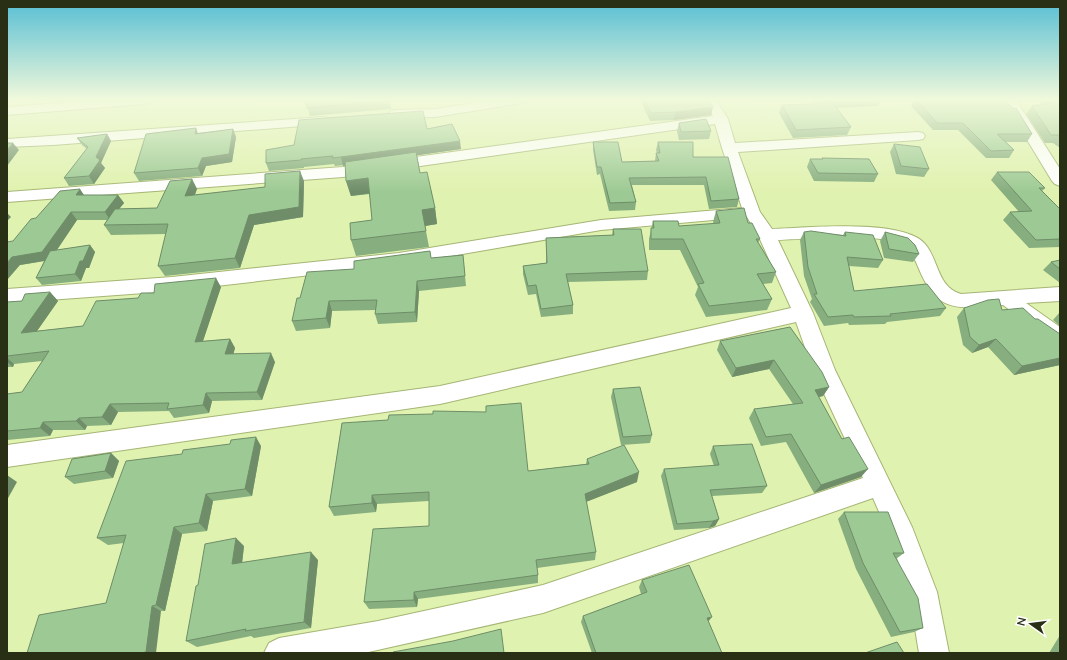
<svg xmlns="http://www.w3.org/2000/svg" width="1067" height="660" viewBox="0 0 1067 660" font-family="Mulish,sans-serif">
<rect width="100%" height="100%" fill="#e0f2af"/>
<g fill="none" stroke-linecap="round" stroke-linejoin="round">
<defs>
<path id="street" d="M99,100H151L149,103L144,104L7,115V107Z
M493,100H523L521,103L516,104L435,117L396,118L391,117L389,114L391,111L396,110L435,109Z
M704,100H716L728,119L735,143L918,132L923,133L925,136L923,139L918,140L738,152L760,212L772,229C804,228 903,218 925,244C939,260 937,287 961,294L1060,287V301L1026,303L1060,327V345L1053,342L1003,305C959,308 938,315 919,269C914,258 912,250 902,245C879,232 806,239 778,240L813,313L835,370L912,527L937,592L949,653H919L909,592L887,530L873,498L543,613L364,653H264L269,643L279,638L378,621L543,585L863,478L813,370L796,322L440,404L7,467V445L440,386L791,308L758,235L747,217L601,230L399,265L172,291L7,303V289L172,277L399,253L601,220L742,208L722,148L715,124L343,177L7,202V192L343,167L713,116Z
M1003,100H1016L1060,169V186L1055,184L1052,181Z
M324,117L329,118L331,121L329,124L53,145L7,147V139Z"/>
</defs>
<use href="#street" stroke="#a5b575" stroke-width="2"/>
<use href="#street" fill="#fff" fill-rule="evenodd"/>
</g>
<path fill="#87ae7f" d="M305,100L390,101L391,109L310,116Z
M640,100H708L713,107L711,115L674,120L650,121Z
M821,100H881L878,106L836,108L851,127L847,135L793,138L779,113L782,105L811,104V103H823Z
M914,100H1004L1032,134L1027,142H1006L1014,150L1009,158H986L958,130H933L911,106Z
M1036,100H1060V148L1053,143H1045L1026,114L1032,106L1042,104Z
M679,123L711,131L709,139L679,140L677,131Z
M233,129L236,137L232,162L206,166L202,176L139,181L134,173L198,133Z
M427,129L461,149L417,155L420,173L435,208L437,224L425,226L429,247L356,256L351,240L372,220L370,194L351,196L346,181L345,165L335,166L334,164L304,167V168L269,171L266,163Z
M107,134L111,141L101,163L105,168L94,184L69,186L64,178L87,149L82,145L77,138Z
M593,142L622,162L655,161L656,153H657L656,150L658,142L693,157L739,199L737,207L709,209L704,185H632L636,202L635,210L609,211L600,174L597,175L593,150Z
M894,144L929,169L924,177L896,174L890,152Z
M822,158L878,174L874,182L814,181L807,167L810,159H822Z
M997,172L1045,188L1042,191L1060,209V247L1029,248L1003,220L1010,212H1019L991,180Z
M192,179L197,189L195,195L265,187L304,181L303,217L254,225L240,268L165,276L158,266L166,234L111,235L104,225L107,220H77L57,250L90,245L95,252L89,268H86L81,281L42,285L36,278L44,261L20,265L13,241L36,218L84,195H118L124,203L119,209L157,208Z
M716,211L748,223L760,239L758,243L776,272L772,283L763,284L772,299L767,310L706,317L695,295L698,287L680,250H649V239L653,221L679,226L714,224L713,222Z
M613,229L648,271L647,280L568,282L573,305V314L541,317L536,294L528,295L523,274V266L546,263V238L612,235Z
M804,232L843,235L845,232L883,260L878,268L849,266L854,291L946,308L940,316L887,322L885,324L849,325L848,323L824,326L810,302L812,299L804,276L800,240Z
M885,232L919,254L913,262L884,258L880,241Z
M463,255L466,286L419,291L417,322L378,324L375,314L376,310L332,311L330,328L296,331L292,321L300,298L354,269L431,258Z
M1060,260V283L1043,270L1051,262Z
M221,287L203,341L230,339L235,348L233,354L275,362L262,400L212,401L209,413L174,418L169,411L118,412L111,425L87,426L85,430H53L50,436L7,440V394L22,392L42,361L14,364L13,367H7V302L22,301L50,292L58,301L37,331L83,326L138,298L154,293Z
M964,308L1002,310L1035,319L1060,334V365L1014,375L988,347L972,353L963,345L957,317Z
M1060,312V326L1053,320Z
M790,327L829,387L823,396L819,397L861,477L814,493L786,442L761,446L749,418L754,409L793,404L769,369L732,377L717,350L720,341Z
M613,389L652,435L650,443L621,445L611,397Z
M342,423L528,471L586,464L587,459L637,482L586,502L596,552L595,560L537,568L538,575V583L418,599L417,607L369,609L364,602L429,526V501L377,504L376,512L334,516L329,507Z
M261,446L252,496L213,501L207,531L182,534L165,611H161L106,603L124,543L108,545L97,538Z
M713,446L767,486L762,493L712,496L719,519L715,526L709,528L674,530L661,476L664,469L714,466L710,454Z
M111,453L119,461L113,478L74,484L65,477Z
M844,512L904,553L896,559L923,628L914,632L891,637L856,569L838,519Z
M244,546L242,563L318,560L311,628L254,638L251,636L197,647L186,641Z
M642,580L708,621L722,653H592L581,622L583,616L641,594L639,587Z
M1060,635V653H1049Z"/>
<path fill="#6e8d68" d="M713,107L711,115L674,120L675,112Z
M196,128L199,136L195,134Z
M233,129L236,137L232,162L206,166L202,176L198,168L202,158Z
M107,134L111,141L101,163L105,168L94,184L89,176L96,157Z
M460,141L461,149L343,166L341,157Z
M13,143L19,150L7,166V150Z
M300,171L304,181L303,217L254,225L240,268L235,258L249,215Z
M368,178L372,193L351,196L346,181Z
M192,179L197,189L190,206L185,196Z
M80,189L86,198L76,195Z
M118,195L124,203L110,220L105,212Z
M435,208L437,224L425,226L422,210Z
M71,212L77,220L50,260L20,265L7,280V263L12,257Z
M7,213L11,217L7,221Z
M90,245L95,252L89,268H86L81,281L75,274L80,261Z
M216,278L221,287L200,350L195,342Z
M417,281L419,291L417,322L415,312Z
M50,292L58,301L30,341L21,333Z
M329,301L332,311L330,328L326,318Z
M230,339L235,348L231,363L225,354Z
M996,339L988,347L972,353L979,345Z
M271,353L275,362L262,400L257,392Z
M7,358L14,364L13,367L7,362Z
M1060,358V365L1014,375L1022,366Z
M774,360L769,369L732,377L736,368Z
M829,387L823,396L809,399L815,390Z
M206,393L212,401L209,413L203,405Z
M110,404L118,412L111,425L102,417Z
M79,418L87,426L85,430L76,421Z
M43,422L53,430L50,436L40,428Z
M256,437L261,446L252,496L245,489Z
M111,453L119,461L113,478L105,471Z
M868,469L861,477L814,493L821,485Z
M639,472L637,482L583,503L585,494Z
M7,475L17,482L7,500Z
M206,494L213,501L207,531L199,523Z
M372,495L377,504L376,512L372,503Z
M719,519L715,526L709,528L713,521Z
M174,527L182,534L165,611L156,605Z
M236,538L244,546L241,572L232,564Z
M311,552L318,560L311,628L304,622Z
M414,592L418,599L417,607L414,600Z
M152,606L161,611L156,653H141Z
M712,617L707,623V618Z"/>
<path fill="#9dca94" stroke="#6e8d68" d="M305,100H389L390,101L307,108Z
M645,100H708L713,107L675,112L651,113Z
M917,100H1004L1014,109L1016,108L1032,134H997L1014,150L991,151L963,123H937Z
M1051,100H1060V136L1059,135H1051L1032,106L1055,103Z
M832,102L851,127L796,130L782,105L813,104L811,103Z
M423,111L427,129L452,124L460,141L341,157L332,158L333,156L301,159V160L266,163V150L294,145L299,120Z
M706,119L711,131L681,132L679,123Z
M196,128L195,134L233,129L229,154L202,158L198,168L134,173L146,134Z
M107,134L96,157L100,160L89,176L64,178L88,147L77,138Z
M593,142H618L622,162L659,161L656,153H660L658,142H693V157H728L739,199L711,201L706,177L629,178L636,202L610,203L601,167H597Z
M7,143H13L7,150Z
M894,144L920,147L929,169L901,166Z
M416,152L420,173L427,172L435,208L422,210L426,231L351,240L350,223L372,220L368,178L346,181L345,162Z
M822,158L869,159L878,174L818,173L810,159H823Z
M300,171L299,207L249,215L235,258L158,266L168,224L104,225L115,209L157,208L170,181L192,179L185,196L265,187V174Z
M997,172H1029L1045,188H1039L1060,209V239L1036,240L1010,212L1032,211Z
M80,189L76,195H118L105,212H71L42,252L12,257L7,263V242L13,241L31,219L36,218L60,191Z
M744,208L748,223H752L760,239H756L776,272L757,274L772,299L709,306L698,284L704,283L683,239H651V228H654L653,221H678L679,226L720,223L716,211Z
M613,229H641L648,271L566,274L573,305L541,309L536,285L528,286L523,266L547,263L546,238L614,235Z
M811,231L846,236L845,232L873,235L883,260L847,257L854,291L927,284L946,308L890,314L891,316L854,317L853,315L828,317L814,294H817L808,267L804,232Z
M885,232L908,238L915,245L919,254L889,249Z
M90,245L83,261H80L75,274L36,278L50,251Z
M430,251L431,258L463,255L465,276L417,281L415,312L375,314L377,300L329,301L326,318L292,321L297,298H300L307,272L354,269V261Z
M1060,260V269L1051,262Z
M216,278L195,342L230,339L225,354L271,353L257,392L206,393L203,405L167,409L169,403L110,404L102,417L79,418L76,421L43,422L40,428L7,431V394L22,392L49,351L7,356V302L22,301L25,294L50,292L21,333L83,326L96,301L138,298L141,293H154L155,284Z
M999,299L1002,310L1023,308L1035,319H1038L1060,334V358L1022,366L996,339L979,345L970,337L964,308L988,300Z
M790,327L822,372L829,387L815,390L842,439L849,437L868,469L821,485L791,434L766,437L754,409L803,403L774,360L736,368L720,341Z
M640,387L652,435L623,437L613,389Z
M521,403L528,471L589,464L587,459L624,445L639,472L585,494L596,552L536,560L538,575L414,592V600L364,602L373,529L429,526V492L372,495V503L329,507L342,423L388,420L389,415L433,414V411L486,412V406Z
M256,437L245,489L206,494L199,523L174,527L156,605L152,606L146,652L141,653H27L39,615L106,603L126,535L97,538L126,461L182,454L183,450L230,444L231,440Z
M752,444L767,486L710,490L719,519L713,521L677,524L664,469L719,465L713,446Z
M111,453L105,471L65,477L72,459Z
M844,512H888L904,553H893L918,598L923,628L900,632L863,563Z
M236,538L232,564L311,552L304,622L245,631L246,629L186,641L196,586L198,585L205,544Z
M689,565L712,617L707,618L722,653H596L583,616L647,592L642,580Z
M501,629L504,653H393V652L453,641Z
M897,642L904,653H865Z"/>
<linearGradient id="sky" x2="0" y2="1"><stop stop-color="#56bed4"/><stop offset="0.52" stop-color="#f1f9db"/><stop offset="1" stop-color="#f1f9db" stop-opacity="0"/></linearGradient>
<rect width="1067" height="192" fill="url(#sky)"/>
<rect width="1067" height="660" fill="none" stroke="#282f15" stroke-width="16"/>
<g transform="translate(1031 624) rotate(284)" stroke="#ffffff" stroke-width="3" paint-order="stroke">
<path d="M0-3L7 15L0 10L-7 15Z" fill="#282f15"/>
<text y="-6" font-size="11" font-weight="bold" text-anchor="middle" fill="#282f15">N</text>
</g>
</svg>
